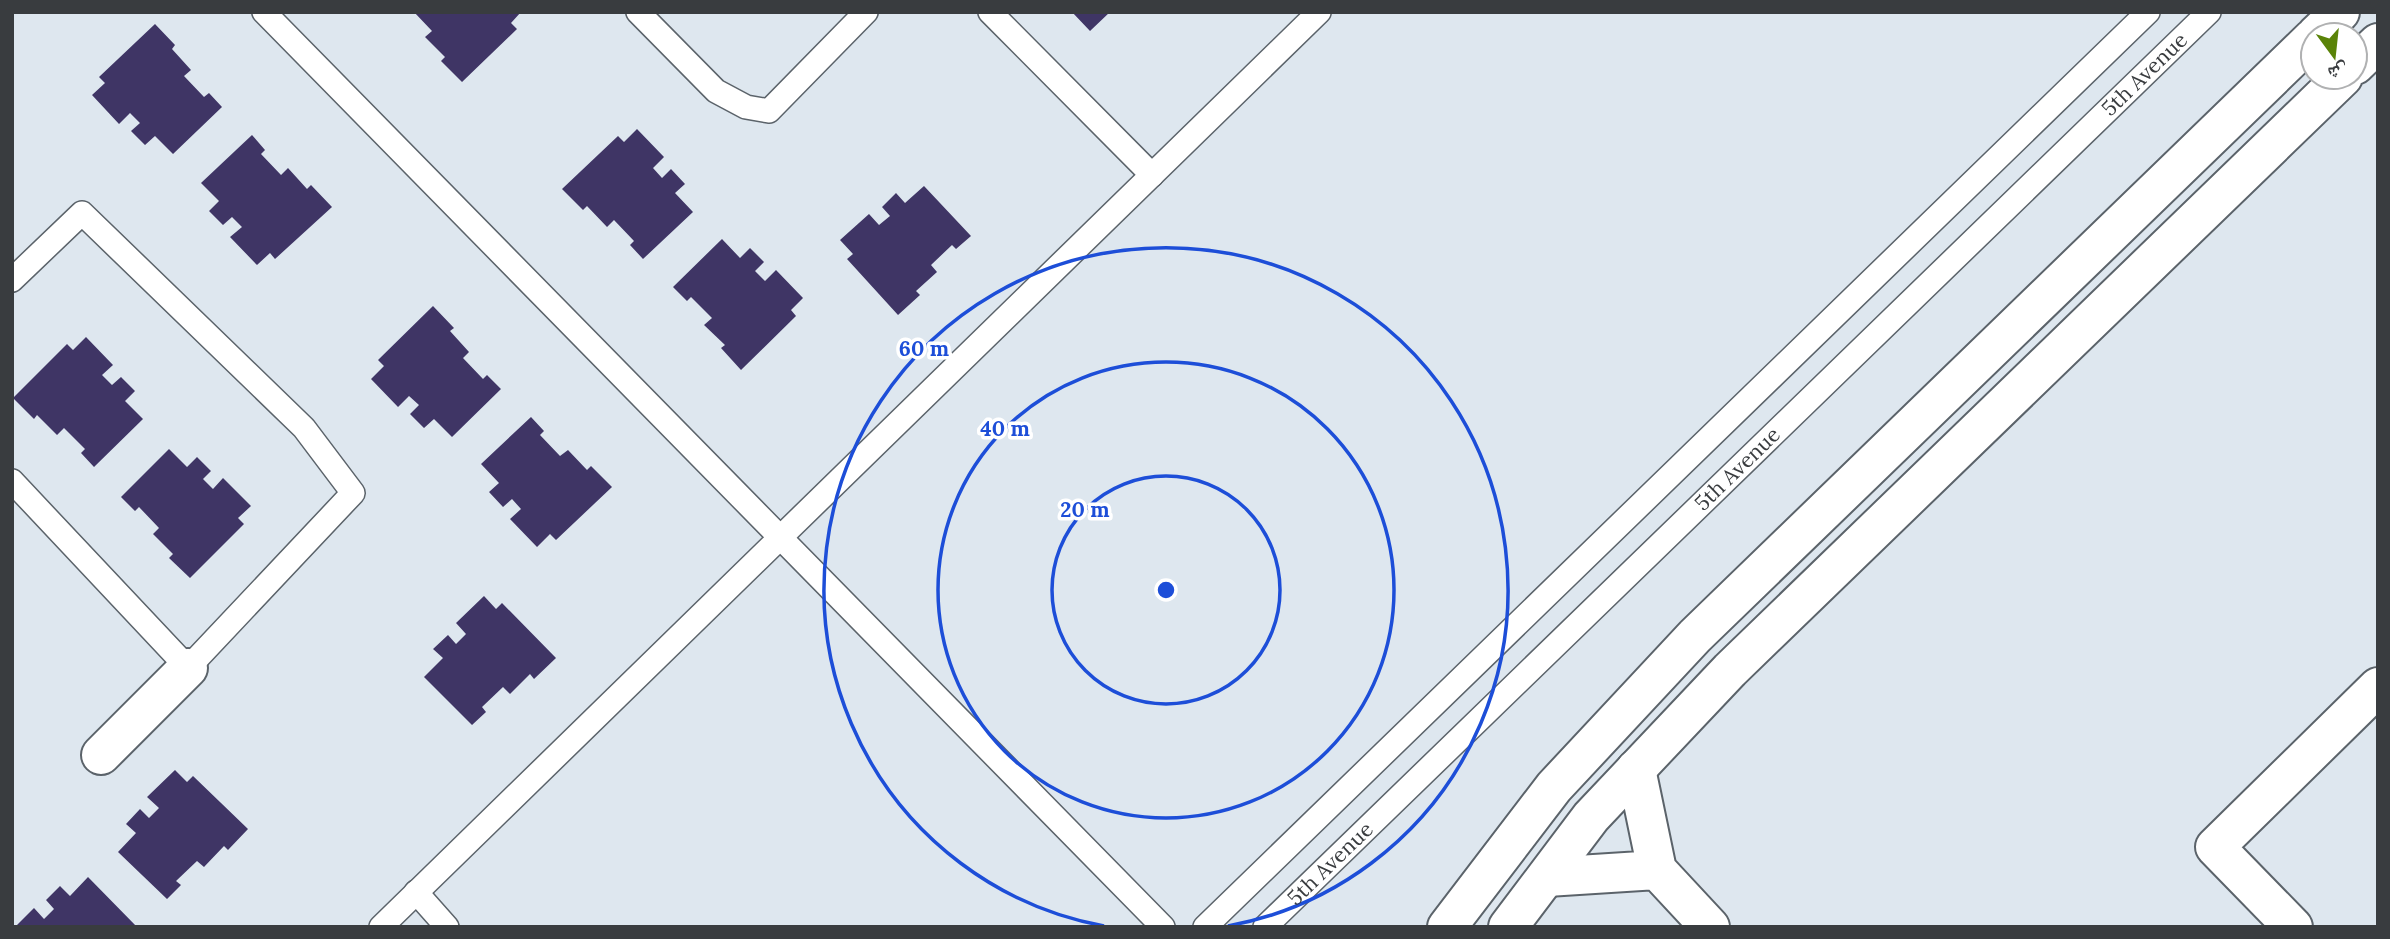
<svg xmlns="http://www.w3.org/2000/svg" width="2390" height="939" viewBox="0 0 2390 939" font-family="Lora,'Noto Naskh Arabic',serif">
<rect width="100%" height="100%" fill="#dee7ef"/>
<path fill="#3f3565" d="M414,12H521L511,23L517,29L462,82L441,61L445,57L425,37L432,31Z
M1072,12H1110L1090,31Z
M155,24L175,45L172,49L191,70L184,76L204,97L209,93L222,107L173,154L155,136L145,145L131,131L140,123L130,113L119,124L92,95L105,83L99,77Z
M637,129L664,157L653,168L662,178L671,169L685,184L675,193L693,212L643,259L630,245L634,241L614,220L607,227L587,206L583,210L562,189L618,136L624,142Z
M252,135L265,150L261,154L281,175L288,168L307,189L311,185L332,207L275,259L270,253L257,265L230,237L242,227L232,217L223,225L209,211L219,201L201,183Z
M924,186L971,236L956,249L952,245L931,265L937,272L916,291L920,295L898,315L847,259L853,254L840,240L869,214L879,225L890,216L882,207L896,193L905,203Z
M722,239L740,258L750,248L764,262L755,271L765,281L776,270L803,298L791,310L796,316L741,370L721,348L725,345L704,325L712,318L691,297L687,301L673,287Z
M433,306L454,328L450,331L469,352L463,358L483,379L487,375L501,389L452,437L434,419L424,428L410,414L419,405L409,396L398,407L371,379L384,366L378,360Z
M86,337L113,365L102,375L112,385L121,377L135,391L125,401L143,419L94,467L81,453L85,449L64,428L57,435L37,415L34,419L13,398L67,344L73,350Z
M531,417L544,431L540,435L560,456L568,450L587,470L591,466L612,487L556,540L550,534L537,547L510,519L521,509L512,499L503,507L489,492L499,483L481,464Z
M169,449L187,467L197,457L211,471L203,479L213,489L223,478L251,506L238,518L244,524L190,578L169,558L173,554L153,534L159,528L139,507L135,511L121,497Z
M484,596L496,609L502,603L556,658L534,679L530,674L510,694L503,687L482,707L486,712L472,725L424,677L443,658L433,649L448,635L456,644L466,634L456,623Z
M175,770L187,782L193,776L248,829L228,850L224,846L204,867L197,861L176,881L181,885L167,899L118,852L136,833L126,824L140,809L149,818L159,808L147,797Z
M88,877L137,927H15L34,908L44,919L54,909L46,900L60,886L70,896Z"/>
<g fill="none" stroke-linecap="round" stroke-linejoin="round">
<defs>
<g id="service">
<path d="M264,12L1163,927"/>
<path d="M638,12L716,91L746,107L769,111L866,12"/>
<path d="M990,12L1152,175"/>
<path d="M12,280L82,213L304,428L353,493L188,668L12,481"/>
<path d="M416,892L447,927"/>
<path d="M381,927L1319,12"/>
<path d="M1205,927L2148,12"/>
<path id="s1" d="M1265,927L2209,12"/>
</g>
<path id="minor" d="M101,755L188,668
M1636,769L1657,870L1710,927
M1547,877L1657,870
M2293,927L2215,847L2378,687"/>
<path id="secondary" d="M2316,35L2340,12
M2355,65L2378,43
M1447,927L1554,787L1695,636L2313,38
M1508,927L1591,817L1730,670L2343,77"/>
</defs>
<use href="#service" stroke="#5b636a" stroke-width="26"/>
<use href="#minor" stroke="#5b636a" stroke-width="42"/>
<use href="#secondary" stroke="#5b636a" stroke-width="42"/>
<use href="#service" stroke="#fff" stroke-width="23"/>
<use href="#minor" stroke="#fff" stroke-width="38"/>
<use href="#secondary" stroke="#fff" stroke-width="38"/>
</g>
<g fill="none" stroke="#1d4ed8" stroke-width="3.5">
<circle cx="1166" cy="590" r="114"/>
<circle cx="1166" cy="590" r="228"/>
<path d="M1104 926A342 342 0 1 1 1228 926"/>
</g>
<g text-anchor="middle" stroke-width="7" stroke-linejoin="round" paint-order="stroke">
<g font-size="21" fill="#393c3f" stroke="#fff">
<text dy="7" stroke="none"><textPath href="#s1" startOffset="1225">5th Avenue</textPath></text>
<text dy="7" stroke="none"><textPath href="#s1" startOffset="658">5th Avenue</textPath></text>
<text dy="7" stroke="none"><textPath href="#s1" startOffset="91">5th Avenue</textPath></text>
</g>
</g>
<circle cx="1166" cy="590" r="10" fill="#1d4ed8" stroke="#fff" stroke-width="3.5"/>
<g font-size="21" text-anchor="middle" font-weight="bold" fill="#1d4ed8" stroke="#fff" stroke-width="7" stroke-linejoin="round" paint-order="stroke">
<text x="924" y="356">60 m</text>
<text x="1005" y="436">40 m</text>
<text x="1085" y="517">20 m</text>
</g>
<rect width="2390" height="939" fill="none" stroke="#393c3f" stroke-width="28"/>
<g transform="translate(2334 56) rotate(165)"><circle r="33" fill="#ffffff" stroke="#b0b1b2" stroke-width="2"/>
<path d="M0-5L12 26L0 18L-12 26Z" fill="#5a8308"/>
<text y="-10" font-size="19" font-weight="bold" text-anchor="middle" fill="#393c3f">ش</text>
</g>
</svg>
